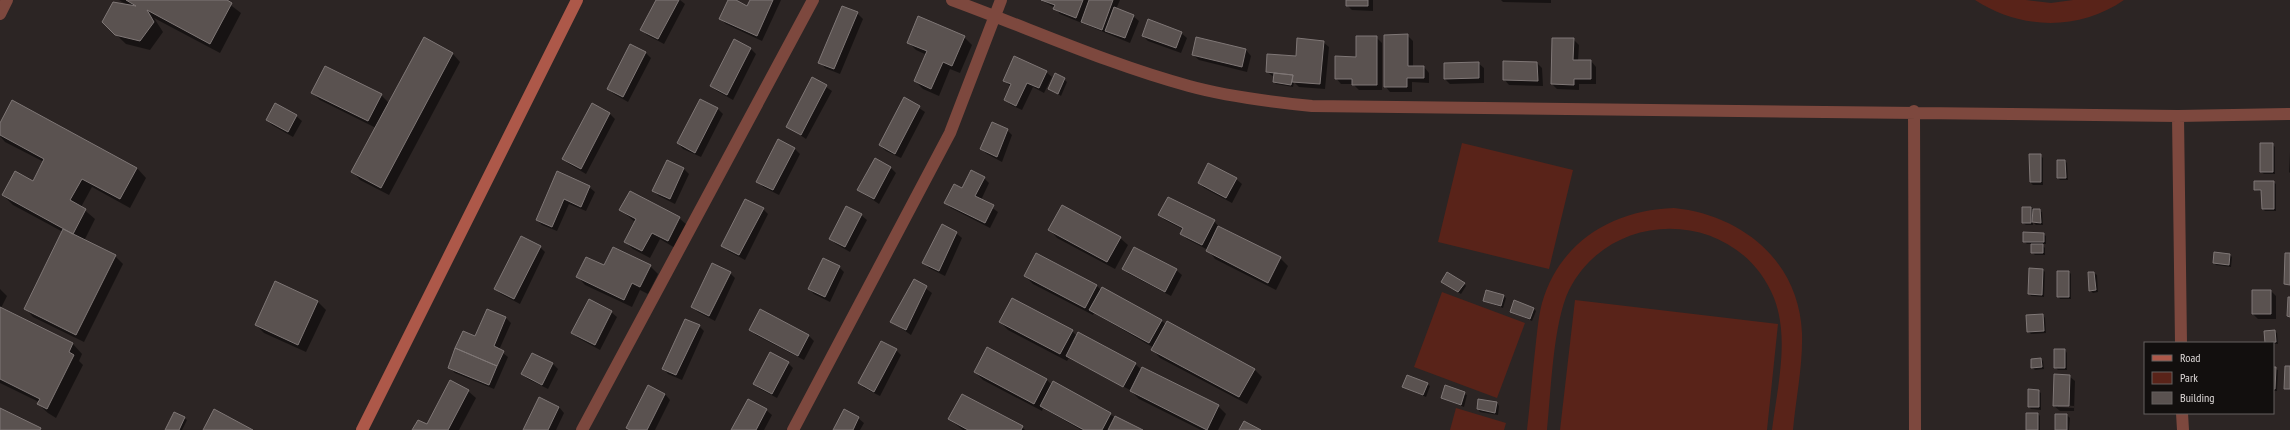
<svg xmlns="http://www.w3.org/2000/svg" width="2290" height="430" viewBox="0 0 2290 430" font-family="'PT Sans Narrow',sans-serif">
<rect width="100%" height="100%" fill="#2c2524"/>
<path fill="#592319" d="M1975,0H2026L2051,3L2073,0H2124C2079,31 2021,30 1975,0Z
M1462,143L1573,170L1549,269L1438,242Z
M1674,208C1742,215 1799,261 1802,333C1803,365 1796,398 1793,430H1772C1777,388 1790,339 1774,298C1738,209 1612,205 1569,290C1553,323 1551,392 1547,430H1527C1530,404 1532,377 1535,351C1537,335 1538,318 1542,303C1560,241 1613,210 1674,208Z
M1442,292L1525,323L1497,398L1414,367Z
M1575,300L1778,324L1767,430H1560Z
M1456,408L1506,423L1504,430H1450Z"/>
<path fill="#0007" fill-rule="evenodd" d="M119,0H224L241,13L220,53L154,18L163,32L150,50L126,44L103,22L127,5Z
M657,0H680L685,4L664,44L647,35L641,29Z
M729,0L748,7L751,0H781L762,41L726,24L721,19Z
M1041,0H1120L1116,9L1133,16L1139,21L1130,43L1060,14L1055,8Z
M1347,0H1373V11L1352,10L1347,5Z
M1501,0H1551V3L1503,2Z
M857,13L863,19L840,74L825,68L820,62Z
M1181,33L1187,38L1181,53L1148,41L1143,36Z
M1407,35L1413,41V67H1424L1429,73V83L1412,82V92H1390L1385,86Z
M964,37L972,45L960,73L950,69L939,96L923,89L915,81L927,55L916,50L908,42Z
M1376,37L1382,43V90H1359L1353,84H1341L1336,78Z
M424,39L453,54L460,62L389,195L360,180L353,172L376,128L320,100L312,93L325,67L381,95L389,103Z
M1573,39L1579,45L1578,61H1591L1596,67V84H1579V90L1557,89L1552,84Z
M1323,42L1329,47L1325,89L1299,87L1294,82L1293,87L1276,84L1274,82V77L1267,72Z
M750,48L756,54L733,100L717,91L711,86Z
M1246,50L1251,56L1247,72L1199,60L1193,55Z
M645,52L651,58L628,102L614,94L608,89Z
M1478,63L1484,68V83L1450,84L1445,79Z
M1537,63L1542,68L1543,86L1509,85L1504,79Z
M1046,72L1052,77L1044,93L1033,87L1022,110L1011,105L1005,100L1011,87L1004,80Z
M813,78L832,91L806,139L787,126Z
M1064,79L1067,82L1061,96L1049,88Z
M904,98L925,112L901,158L886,151L880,145Z
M700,100L718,109L723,114L701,157L683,149L678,143Z
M13,101L137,168L146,178L130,208L92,187L81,207L95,219L84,241L115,256L123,264L84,342L33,317L26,309L63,232L13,205L3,195L33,182L44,162L5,142L0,136V125Z
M275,104L296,116L302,121L293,137L272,125L267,120Z
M592,105L610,114L615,119L586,174L569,164L563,159Z
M1007,130L1012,135L1002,162L987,154L981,149Z
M2272,144L2275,147V174H2264L2261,172Z
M795,149L800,154L779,195L763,187L758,181Z
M2290,152V173L2289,172Z
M2040,155L2043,158V185H2033L2030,182Z
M667,161L684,169L689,174L675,204L659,196L654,191Z
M2065,161L2067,163L2068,180H2060L2058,178Z
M891,168L896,173L879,204L858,190Z
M558,172L589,187L595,192L586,211L569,204L557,231L542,225L537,220Z
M984,178L989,183L981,200L998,212L990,228L951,208L945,203L962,189Z
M1236,179L1242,184L1232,203L1204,188L1199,183Z
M2273,182L2276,184V211H2265L2263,209V192L2255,190Z
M2031,208L2042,212L2043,225H2036L2033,222V225H2026L2023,223Z
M763,209L768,214L745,260L728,251L722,245Z
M621,210L679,218L687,225L675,248L660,239L650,258L633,249L625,242L635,222Z
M861,215L867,220L850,252L836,244L830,239Z
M1160,215L1214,221L1219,227L1280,258L1288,266L1276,290L1215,259L1208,250L1187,239L1182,234L1184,230L1165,220Z
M1050,230L1120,238L1128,245L1115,269L1057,238Z
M956,233L962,238L945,276L929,268L924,263Z
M2043,234L2046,236V244H2041L2045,248V255H2035L2032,252V244H2027L2024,241Z
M540,247L545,252L520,304L501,294L495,289Z
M1037,254L1097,286L1101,290L1161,320L1166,325L1254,369L1262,377L1247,404L1160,358L1153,350L1154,348L1094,313L1093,315L1033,284L1025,276Z
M2230,255L2232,257L2231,267L2216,265L2214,263Z
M650,266L658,274L648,294L640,290L632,307L585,285L578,277Z
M839,267L844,272L830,302L814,294L809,289Z
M1123,269L1176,270L1182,275L1171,296L1129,274Z
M2043,270L2045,272L2044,297L2031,296L2029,293Z
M2069,272L2071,274V299H2060L2058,296Z
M730,273L735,278L715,321L698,312L692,307Z
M2094,273L2097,275L2098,292L2093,293L2090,290Z
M914,280L932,293L911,335L892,322Z
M276,282L318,302L326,310L306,352L264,333L256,325Z
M1464,283L1466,286L1461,294L1445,284Z
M0,289L7,296L1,308L73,344L82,354L79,361L83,365L56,418L48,413L38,404L39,402L0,383Z
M2271,291L2276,296V319H2258L2253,314Z
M1503,296L1506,298L1503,308L1484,301Z
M1534,309L1536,311L1532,321L1511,311Z
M487,310L506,318L511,323L499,350L508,357L494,389L455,373L449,367L475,337Z
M760,310L809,336L814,341L804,360L756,335L750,330Z
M611,312L617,317L600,350L578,338L572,333Z
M2043,315L2045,318L2046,333L2031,334L2028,331Z
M1000,322L1072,331L1077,336L1135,364L1142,370L1218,406L1226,414L1218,430H1201L1139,399L1130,390L1069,358L1067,361L1008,330Z
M699,326L704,331L682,380L668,374L663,368Z
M2274,331L2277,333L2278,344L2267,343Z
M896,350L901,355L880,396L864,388L859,382Z
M2065,350L2067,353V370H2058L2055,367Z
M532,354L553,364L558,369L548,389L528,379L522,374Z
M2041,359L2043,361L2044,369L2035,370L2032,367Z
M788,363L793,368L777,398L760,389L754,384Z
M2273,368L2278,370L2277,391H2273V398Z
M975,372L1047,380L1052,385L1140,430H1081L1043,408L1042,411L983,380Z
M2069,376L2075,381L2074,411H2060L2054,406ZM2058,405L2074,406V408L2058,407Z
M1427,384L1430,386L1426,397L1403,387Z
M649,386L665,394L670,400L655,430H630L628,428Z
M1446,386L1467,395L1464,407L1442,398Z
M468,391L476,398L459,430H414L427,426Z
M2038,391L2041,393V410L2031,409L2029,407Z
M1497,403L1499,406L1498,415L1480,412L1478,409Z
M559,407L564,413L556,430H524Z
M766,410L772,415L764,430H733Z
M2038,414L2040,416V430H2027Z
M2056,415H2067L2070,418L2069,430H2056Z
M184,418L187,420L182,430H166Z
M858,418L864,423L860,430H834Z
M949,419L1022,427L1025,430H963Z"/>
<path fill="#5a5250" stroke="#7f7776" d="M126,0H227L232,3L210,44L147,10L154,22L140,41L115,35L102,22L113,2L136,6Z
M656,0H679L658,39L640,30Z
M728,0H736L747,6L750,0H773L757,36L719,19Z
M1041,0H1083L1076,18L1053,9L1055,5Z
M1089,0H1113L1102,30L1081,22Z
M1346,0H1368V6H1346Z
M842,6L858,12L834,69L818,63Z
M1114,7L1134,15L1125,38L1105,31Z
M918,16L965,36L952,66L943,62L931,89L914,81L927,51L907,43Z
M1148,19L1182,32L1176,48L1142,36Z
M1408,34V66H1424V78H1407V87H1384V35Z
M1356,36H1377V85H1352V79H1335V56L1356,57Z
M424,37L453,53L381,188L351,172Z
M1196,37L1246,49L1242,67L1192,55Z
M1297,38L1324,41L1320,84L1292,82L1293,75L1266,72L1267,54L1296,56Z
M1552,38H1574L1573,60H1591V79H1574V85L1551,84Z
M734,39L751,48L727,95L710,86Z
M630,44L646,52L623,97L607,89Z
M1014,56L1047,71L1039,88L1027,83L1016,106L1004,100L1011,84L1003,81Z
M1503,61L1537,62L1538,81L1503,80Z
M1479,62V78L1444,79V63Z
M325,66L382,94L368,121L311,93Z
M1055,73L1065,78L1058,94L1048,89Z
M1274,73L1293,75L1291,85L1273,82Z
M812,77L827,85L801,135L786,127Z
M904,97L920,106L895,154L879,145Z
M700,99L718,108L695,153L677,143Z
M12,100L137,168L120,199L82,179L70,200L86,209L73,234L2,195L15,171L33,181L44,159L0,135V123Z
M275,103L297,115L288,132L266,120Z
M592,103L610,113L581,169L562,159Z
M992,122L1008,129L997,157L980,149Z
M778,139L795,148L773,190L756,182Z
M2260,143H2273V172H2260Z
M2029,154H2041V182H2030Z
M875,158L891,167L874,199L857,190Z
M667,160L684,168L670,199L652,191Z
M2057,160H2065L2066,178H2057Z
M1208,163L1237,178L1226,198L1198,183Z
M971,170L985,177L975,196L994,205L985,223L944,203L954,184L962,188Z
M557,171L590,186L581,207L564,199L552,227L536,220Z
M2254,181H2274V209H2262L2261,190H2254Z
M630,191L680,217L668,241L652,233L642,251L624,242L636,219L619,210Z
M1168,197L1215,220L1202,245L1180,234L1183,228L1158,215Z
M745,199L764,208L739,255L721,246Z
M1062,205L1121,237L1107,262L1048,230Z
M846,206L862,214L845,247L829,239Z
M2022,207H2031V223H2022Z
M2033,209H2040L2041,223L2032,222Z
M942,224L957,232L939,271L922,263Z
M1218,226L1281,257L1268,283L1206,251Z
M63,229L116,255L76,335L24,309Z
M2023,232L2044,233V242H2023Z
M521,236L541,246L514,299L494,289Z
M2031,244H2043V253H2031Z
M613,247L651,265L640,287L632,283L624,300L576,277L586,257L604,265Z
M1134,247L1177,269L1165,292L1122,269Z
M2214,252L2230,254L2229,265L2213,263Z
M1036,253L1097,285L1085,308L1024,276Z
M2285,253H2290V285L2284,284Z
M823,258L840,266L825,297L808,289Z
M712,263L731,272L709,316L691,307Z
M2029,268L2043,269L2042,295L2028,294Z
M2057,271H2069V297H2057Z
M1447,272L1465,283L1458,292L1441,282Z
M2088,272H2094L2096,290L2089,291Z
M914,279L927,286L906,330L890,322Z
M275,281L318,301L298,345L255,325Z
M1102,287L1162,320L1149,343L1089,310Z
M1486,290L1504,295L1501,306L1483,301Z
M2252,290H2271V314H2252Z
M2288,297H2290V317L2287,316Z
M1012,298L1073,330L1060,354L999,322Z
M589,299L612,311L595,345L571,333Z
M1514,300L1534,308L1530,319L1510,312Z
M0,307L73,343L69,352L74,355L47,409L37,404L40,399L0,379Z
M487,309L506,317L494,346L504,351L497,366L455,348L463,331L475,336Z
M760,309L809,335L798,356L749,330Z
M2043,314L2044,331L2027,332L2026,315Z
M685,319L700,325L676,375L662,369Z
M1167,321L1255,369L1239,397L1151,350Z
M2275,330L2276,342L2265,343L2264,331Z
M1078,332L1136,363L1123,387L1066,356Z
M881,341L897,349L874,392L858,383Z
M987,347L1047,379L1034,404L974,372Z
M455,348L497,366L489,385L448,368Z
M2054,349H2065V368H2054Z
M770,352L789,362L772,394L753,384Z
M532,353L553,363L542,385L521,374Z
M2041,358L2042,367L2031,368V359Z
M2285,366H2290V389H2284Z
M1142,367L1219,405L1207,430L1130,391Z
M2273,367H2276L2275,389H2273Z
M2054,374L2070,375L2069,406H2053Z
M1407,375L1428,383L1423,395L1402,387Z
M450,380L469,390L448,430H412L418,420L427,424Z
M1053,381L1111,413L1102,430H1084L1040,406Z
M648,385L665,394L647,430H630L626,428Z
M1445,385L1465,392L1461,405L1441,398Z
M2028,389L2039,390V407H2028Z
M962,394L1023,426L1021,430H968L948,419Z
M539,397L559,407L548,430H523Z
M748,399L767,409L756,430H731Z
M1478,399L1497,402L1495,413L1477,409Z
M0,408L41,428L40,430H0Z
M214,409L253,430H203Z
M844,409L859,417L853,430H833Z
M174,412L185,417L179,430H165Z
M2026,413H2038V430H2026Z
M2055,414H2067V430H2055Z
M1115,416L1143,430H1108Z
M1244,421L1261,430H1239Z"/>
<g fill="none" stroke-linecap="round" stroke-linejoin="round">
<path stroke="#7d483e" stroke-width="12" d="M952,0C1031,29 1108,64 1189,86C1229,97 1272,102 1312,106L2178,116L2290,114
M0,14L7,0
M1914,111L1915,430
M2178,116L2181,343
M2182,413L2183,430
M582,430L813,0
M793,430L950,133L1001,0"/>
<path stroke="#ad5849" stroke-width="12" d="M362,430L577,0"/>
</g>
<rect x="2144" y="342" width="130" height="72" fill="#120f0e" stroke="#64605f"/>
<rect x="2152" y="355" width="20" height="6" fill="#ad5849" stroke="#64605f"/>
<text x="2180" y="362" font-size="12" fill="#ded9d8">Road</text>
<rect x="2152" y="372" width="20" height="12" fill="#592319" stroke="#64605f"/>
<text x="2180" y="382" font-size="12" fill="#ded9d8">Park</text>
<rect x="2152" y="392" width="20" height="12" fill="#5a5250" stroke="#64605f"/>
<text x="2180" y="402" font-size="12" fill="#ded9d8">Building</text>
</svg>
